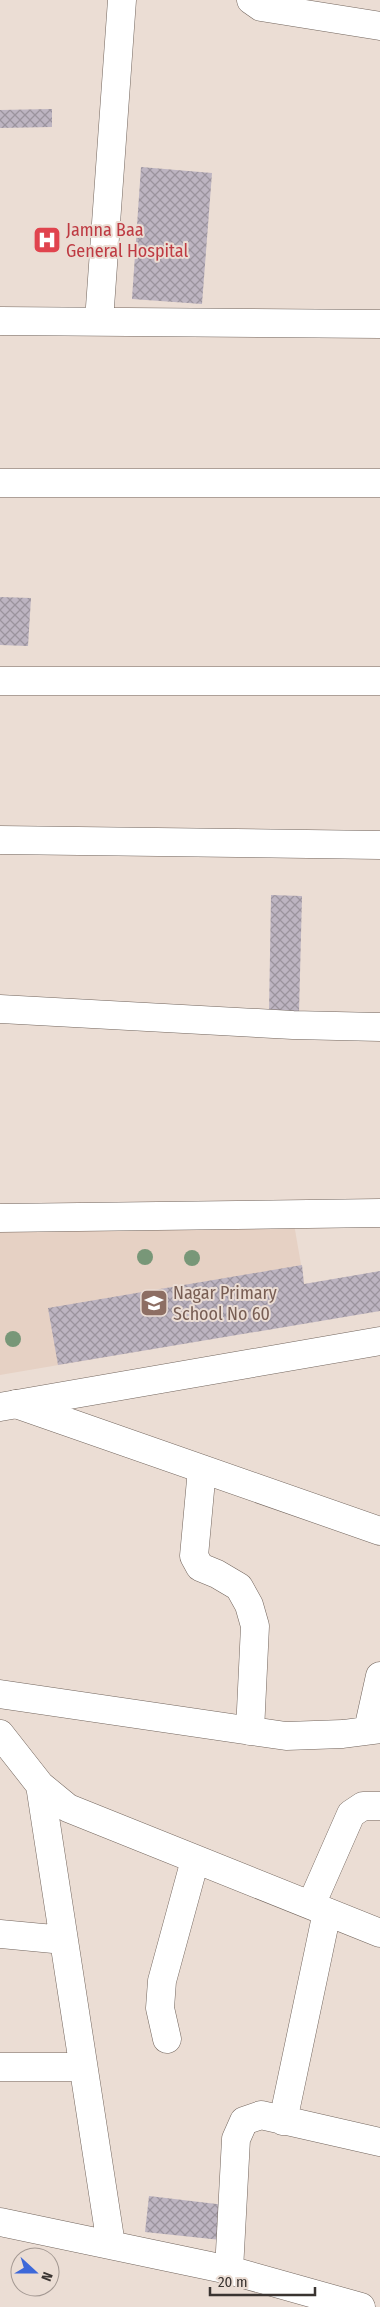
<svg xmlns="http://www.w3.org/2000/svg" width="380" height="2307" viewBox="0 0 380 2307" font-family="'Fira Sans Condensed',sans-serif">
<defs>
<pattern id="building-cross-hatch" width="8" height="8" patternUnits="userSpaceOnUse" patternTransform="scale(1.25)"><rect width="8" height="8" fill="#bdb4c1"/><path d="M0 0l8 8M0 8l8-8" fill="none" stroke="#9b939d"/></pattern>
</defs>
<rect width="100%" height="100%" fill="#ebddd4"/>
<path fill="#e6d1c4" d="M294,1224L311,1322L0,1375V1228Z"/>
<path fill="url(#building-cross-hatch)" d="M52,109V127L0,128V110Z
M141,167L212,173L202,304L132,299Z
M0,597L31,598L28,646L0,645Z
M271,895L302,896L299,1013H269Z
M302,1265L304,1284L380,1271V1311L58,1365L48,1308Z
M149,2196L225,2205L221,2240L145,2232Z"/>
<g fill="none" stroke-linecap="round" stroke-linejoin="round">
<defs>
<path id="minor" d="M251,0L261,7L380,26
M0,321L380,324
M99,321L122,0
M0,483H380
M0,681H380
M0,840L380,845
M0,1009L293,1025L380,1027
M0,1218L380,1213
M16,1404L380,1531
M202,1469L194,1556L200,1567L217,1574L239,1587L249,1605L255,1626L250,1731
M0,1694L286,1736L343,1734L380,1729
M368,1730L380,1676
M0,1734L40,1785L68,1808L380,1933
M40,1785L111,2245
M311,1905L351,1814L363,1806H380
M0,1934L64,1940
M167,2039L160,2008L162,1981L195,1860
M0,2067H82
M283,2121L327,1912
M0,2222L229,2270L361,2307
M229,2270L236,2139L244,2121L261,2115L380,2142"/>
<path id="tertiary" d="M0,1407L380,1341"/>
</defs>
<use href="#minor" stroke="#72655d" stroke-width="29"/>
<use href="#tertiary" stroke="#72655d" stroke-width="29"/>
<use href="#minor" stroke="#fff" stroke-width="28"/>
<use href="#tertiary" stroke="#fff" stroke-width="28"/>
</g>
<g fill="#789778">
<circle cx="145" cy="1257" r="8"/>
<circle cx="192" cy="1258" r="8"/>
<circle cx="13" cy="1339" r="8"/>
</g>
<defs>
<symbol id="hospital-square" viewBox="-11 -11 22 22"><rect x="-9" y="-9" width="18" height="18" rx="4" fill="#e0444e" stroke="#ebddd4"/><path d="M-5-5h3v3.5h4V-5h3V5h-3V1.5h-4V5h-3Z" fill="#fff"/></symbol>
<symbol id="school-square" viewBox="-11 -11 22 22"><rect x="-9" y="-9" width="18" height="18" rx="4" fill="#8d6e63" stroke="#ebddd4"/><path d="M0-5L7-2L0 1L-7-2ZM-4 1L0 2.5L4 1V4Q0 6-4 4Z" fill="#fff"/></symbol>
</defs>
<g fill-rule="evenodd">
<use href="#hospital-square" x="31" y="224" width="32" height="32"/>
<use href="#school-square" x="138" y="1287" width="32" height="32"/>
</g>
<g text-anchor="middle" stroke-width="4" stroke-linejoin="round" paint-order="stroke">
<g font-size="18" fill="#be3a42" stroke="#ebddd4" text-anchor="start">
<text x="66" y="236">Jamna Baa<tspan x="66" dy="21">General Hospital</tspan></text>
</g>
<g font-size="18" fill="#785e54" stroke="#ebddd4" text-anchor="start">
<text x="173" y="1299">Nagar Primary<tspan x="173" dy="21">School No 60</tspan></text>
</g>
</g>
<g transform="translate(35 2272) rotate(111)"><circle r="24" fill="#ebddd4" stroke="#a49993"/>
<path d="M0-4L9 19L0 12L-9 19Z" fill="#3d68d9"/>
<text y="-8" font-size="14" font-weight="bold" text-anchor="middle" fill="#3a3431">N</text>
</g>
<path d="M210 2287v8h105v-8" fill="none" stroke="#3a3431" stroke-width="2.5"/>
<text x="218" y="2287" font-size="15" fill="#3a3431" stroke="#ebddd4" stroke-width="4" paint-order="stroke">20 m</text>
</svg>
